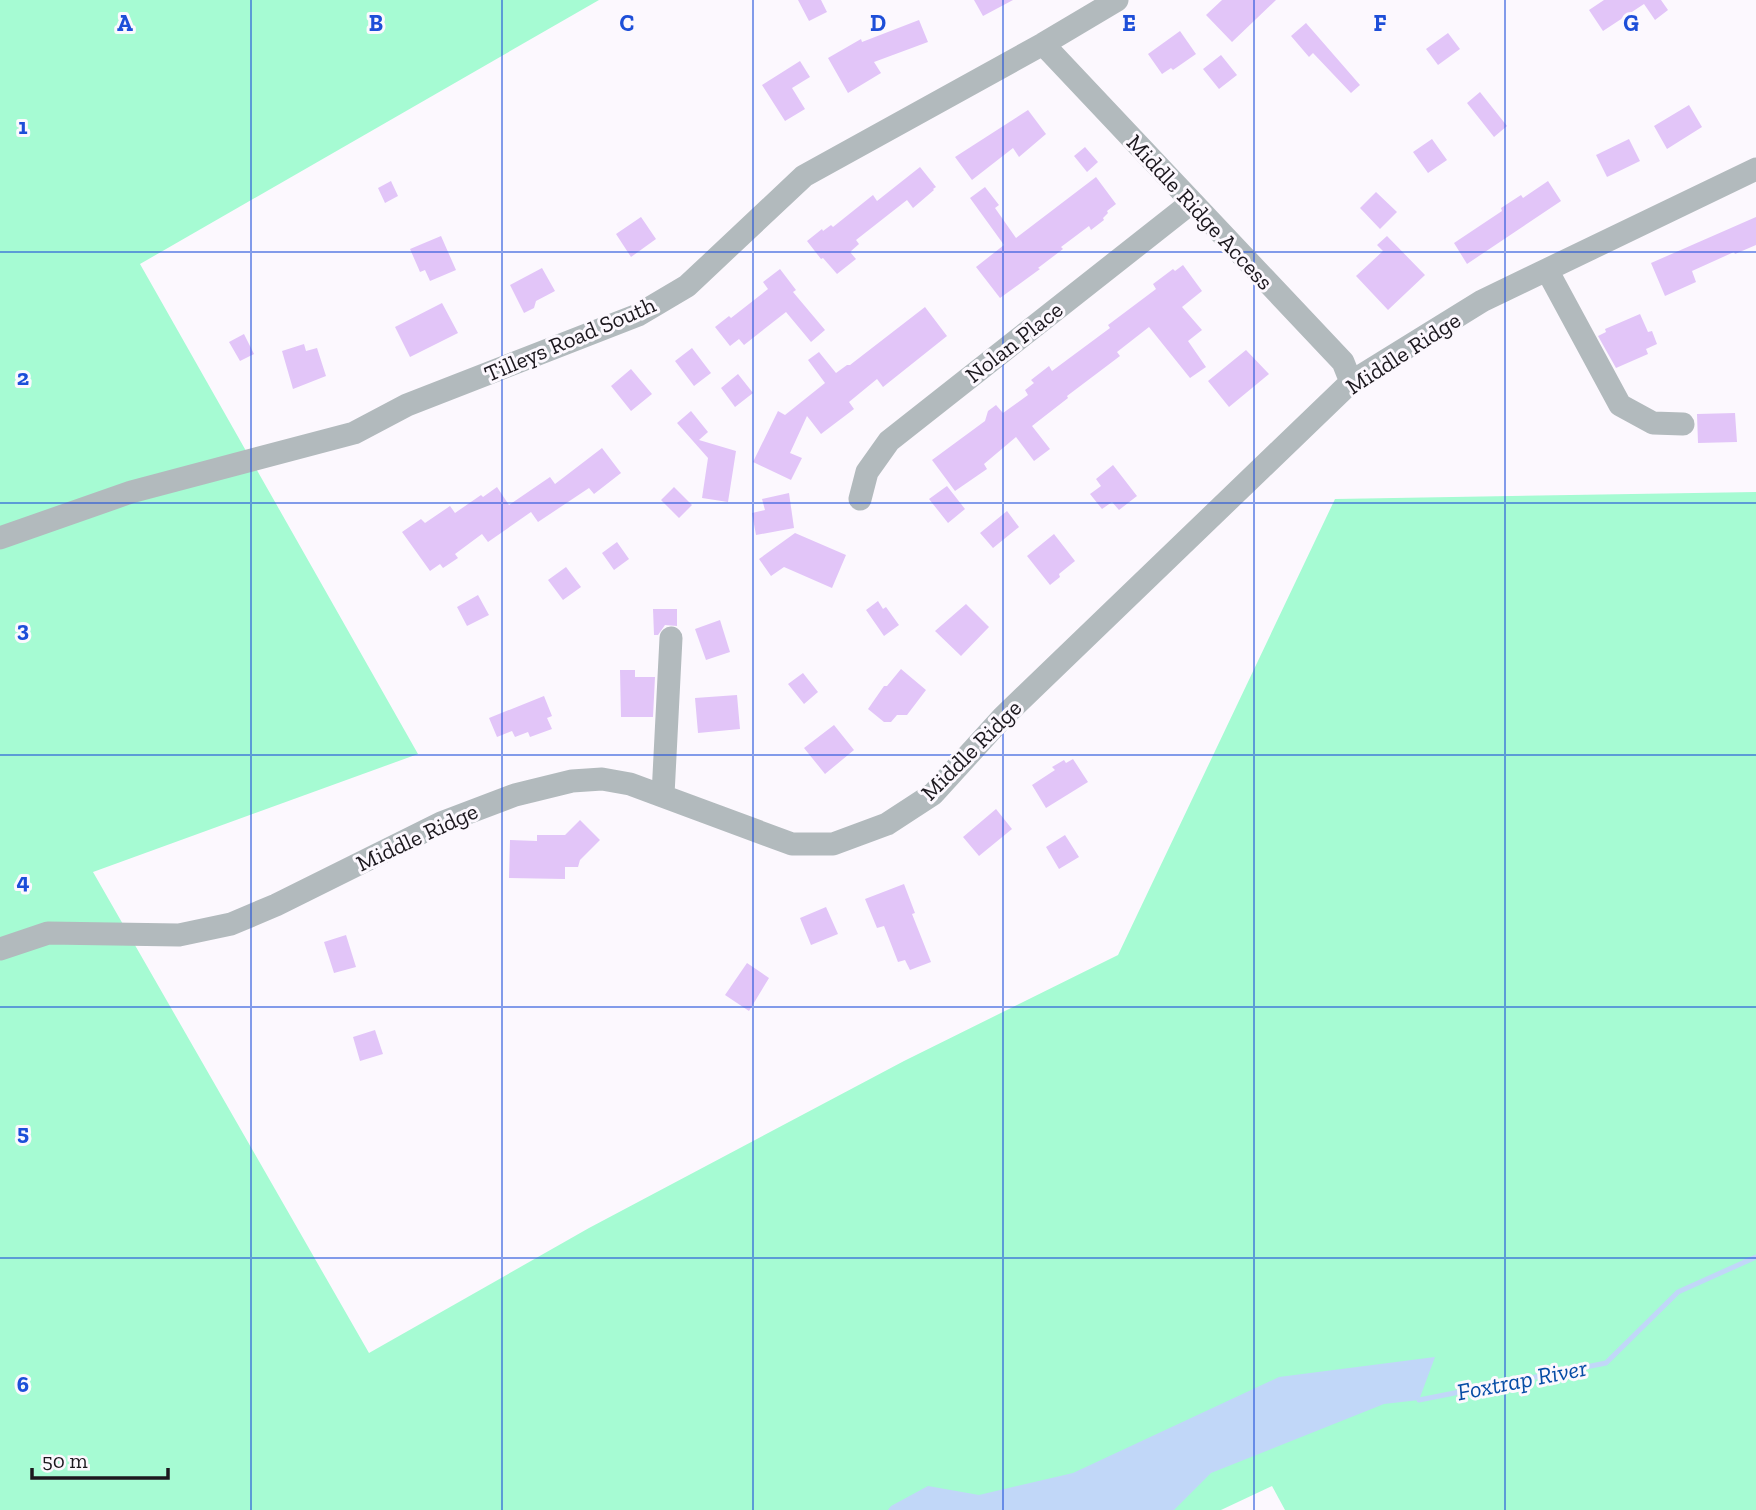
<svg xmlns="http://www.w3.org/2000/svg" width="1756" height="1510" viewBox="0 0 1756 1510" font-family="'Zilla Slab',serif">
<rect width="100%" height="100%" fill="#fcf8fe"/>
<path fill="#a6fbd3" d="M0,0H599L140,264L418,754L93,872L369,1353L589,1228L904,1061L1118,955L1335,499L1756,492V1510H1285L1272,1486L1221,1510H0Z"/>
<path fill="#c1d7f8" d="M1435,1357L1419,1400L1384,1404L1211,1473L1174,1510H888L891,1506L928,1486L979,1495L1073,1473L1279,1377Z"/>
<g fill="none" stroke-linecap="round" stroke-linejoin="round">
<path stroke="#c1d7f8" stroke-width="5" d="M1419,1400L1606,1363L1678,1292L1756,1257"/>
</g>
<path fill="#e2c5f8" d="M798,0H821L827,12L809,21Z
M974,0H1013L983,16Z
M1222,0H1276L1232,42L1206,15Z
M1604,0H1661L1668,10L1655,20L1644,4L1603,31L1589,10Z
M919,20L928,42L874,62L881,73L848,93L828,58L861,39L862,42Z
M1306,23L1360,85L1351,93L1313,53L1309,57L1291,36Z
M1180,31L1196,54L1173,70L1171,68L1162,74L1148,54Z
M1448,33L1460,49L1438,65L1426,49Z
M1221,55L1237,75L1219,89L1203,69Z
M800,61L810,77L792,88L805,109L785,121L762,85Z
M1480,92L1507,126L1494,137L1467,103Z
M1689,105L1702,127L1667,149L1654,126Z
M1028,110L1046,134L1019,157L1013,148L972,180L955,157Z
M1432,139L1447,160L1428,173L1413,152Z
M1629,139L1640,161L1607,177L1596,155Z
M1085,147L1098,162L1087,172L1074,156Z
M920,167L936,187L933,189L934,190L913,208L907,200L856,240L859,244L850,252L856,259L837,274L823,258L821,259L807,241L822,229L823,231L831,225L833,227L873,195L877,201Z
M1096,177L1116,204L1107,211L1108,213L1103,218L1104,220L1091,230L1089,226L1061,247L1063,249L1038,268L1040,269L1000,298L976,267L1004,245L970,198L985,187L999,205L995,208L1016,238Z
M391,181L398,196L385,203L378,188Z
M1548,181L1561,201L1467,264L1454,243L1502,211L1501,208L1521,195L1523,198Z
M1376,192L1397,212L1380,229L1360,208Z
M641,217L656,239L631,257L616,234Z
M1756,217V245L1735,254L1734,252L1692,271L1696,282L1665,296L1651,263Z
M441,236L456,270L430,281L425,270L420,272L410,249Z
M1387,236L1425,275L1388,310L1356,276L1383,251L1377,245Z
M1183,265L1202,291L1182,307L1202,330L1188,341L1206,367L1190,378L1149,327L1117,352L1120,356L1067,396L1068,398L1032,426L1050,449L1034,461L1016,437L984,464L987,469L955,491L932,460L985,421L988,411L996,405L1003,413L1028,395L1025,390L1034,383L1031,380L1049,366L1052,371L1110,328L1108,325L1156,289L1153,284L1173,269L1175,271Z
M542,268L555,291L536,301L534,308L524,313L510,285Z
M780,269L796,290L793,292L825,330L811,342L786,312L744,345L739,339L730,346L715,327L729,316L731,318L768,289L763,282Z
M442,303L458,333L410,357L395,327Z
M925,307L947,336L883,387L877,379L849,402L854,409L821,434L807,416L790,453L802,458L791,480L753,462L778,411L785,415L825,383L808,360L819,352L836,373L847,365H850Z
M1640,314L1648,332L1652,331L1657,344L1646,349L1648,354L1616,368L1598,336L1606,332L1605,329Z
M244,334L254,354L240,361L229,342Z
M304,344L306,351L317,348L326,376L293,389L282,351Z
M692,348L711,373L694,386L675,361Z
M1246,350L1269,374L1229,407L1208,381Z
M631,369L652,394L631,411L611,386Z
M738,374L753,393L735,407L721,388Z
M691,411L708,432L699,440L736,451L728,502L702,498L708,458L677,423Z
M1735,413L1737,442L1698,443L1697,414Z
M602,448L621,473L594,494L589,488L538,522L531,512L488,542L482,534L455,554L458,558L443,568L440,564L430,571L402,532L421,519L425,523L450,506L455,513L481,495L483,497L497,487L509,505L550,477L555,484Z
M1113,465L1137,496L1119,510L1112,502L1102,509L1090,494L1101,486L1096,479Z
M947,486L965,509L948,523L929,499Z
M674,487L692,505L679,518L661,500Z
M789,493L794,528L756,535L752,513L765,510L762,499Z
M1007,511L1019,527L993,548L980,533Z
M795,533L846,555L832,588L784,567L771,576L759,559Z
M1054,534L1075,561L1059,574L1060,577L1050,585L1027,556Z
M617,542L629,559L614,570L602,553Z
M566,567L581,587L563,600L548,580Z
M478,595L489,615L467,626L457,607Z
M878,601L883,609L886,607L899,625L884,636L866,610Z
M966,604L989,627L961,656L935,631Z
M653,609H677V626L665,625L658,635H654Z
M720,620L730,652L706,660L695,629Z
M901,669L926,690L907,715H897L891,722H884L868,709L884,686H887Z
M620,670H635V677H655L653,717H621Z
M803,673L818,692L804,704L788,684Z
M737,695L740,729L698,733L695,698Z
M544,696L552,716L547,718L552,729L530,737L528,732L515,737L512,731L497,737L489,718Z
M834,725L854,750L825,774L804,748Z
M1073,759L1088,782L1046,808L1032,785L1055,770L1052,767L1064,760L1066,763Z
M996,809L1012,829L979,856L963,837Z
M580,820L600,840L580,860L578,867H565V879L509,878L510,840L537,841V835H565Z
M1065,835L1079,857L1059,869L1046,847Z
M904,884L915,913L912,914L931,962L910,970L905,960L898,962L884,926L877,928L865,899Z
M826,907L838,934L811,945L800,918Z
M346,935L356,967L334,973L324,942Z
M747,963L769,978L749,1011L725,995Z
M375,1030L383,1054L360,1061L353,1037Z"/>
<g fill="none" stroke-linecap="round" stroke-linejoin="round">
<path stroke="#b2babd" stroke-width="23" d="M1043,44L1343,362L1351,382
M1547,270L1620,405L1653,423L1683,424
M860,499L867,472L889,441L1191,203
M0,538L131,492L354,433L407,405L638,315L687,286L804,176L1043,44L1117,0
M663,795L671,638
M0,949L48,933L179,935L231,924L276,905L441,823L515,795L572,781L602,779L630,784L792,844H833L887,824L933,794L1003,717L1351,382L1482,301L1756,169"/>
</g>
<path fill="none" stroke="#1d4ed8" stroke-width="2" stroke-opacity="0.55" d="M251,0V1510M502,0V1510M753,0V1510M1003,0V1510M1254,0V1510M1505,0V1510M0,252H1756M0,503H1756M0,755H1756M0,1007H1756M0,1258H1756"/>
<g text-anchor="middle" stroke-width="6" stroke-linejoin="round" paint-order="stroke">
<g font-size="23" fill="#1c181e" stroke="#fcf8fe">
<text transform="translate(1200 212) rotate(47)" y="8">Middle Ridge Access</text>
<text transform="translate(570 339) rotate(-23)" y="8">Tilleys Road South</text>
<text transform="translate(1014 342) rotate(-38)" y="8">Nolan Place</text>
<text transform="translate(1403 353) rotate(-33)" y="8">Middle Ridge</text>
<text transform="translate(971 750) rotate(-45)" y="8">Middle Ridge</text>
<text transform="translate(417 837) rotate(-25)" y="8">Middle Ridge</text>
</g>
<g font-size="24" font-style="italic" fill="#064ca5" stroke="#fcf8fe">
<text transform="translate(1522 1380) rotate(-11)" y="8">Foxtrap River</text>
</g>
</g>
<g font-size="23" text-anchor="middle" font-weight="bold" fill="#1d4ed8" stroke="#fcf8fe" stroke-width="6" stroke-linejoin="round" paint-order="stroke">
<text x="125" y="31">A</text>
<text x="376" y="31">B</text>
<text x="627" y="31">C</text>
<text x="878" y="31">D</text>
<text x="1129" y="31">E</text>
<text x="1380" y="31">F</text>
<text x="1631" y="31">G</text>
<text x="23" y="134">1</text>
<text x="23" y="385">2</text>
<text x="23" y="637">3</text>
<text x="23" y="889">4</text>
<text x="23" y="1140">5</text>
<text x="23" y="1392">6</text>
</g>
<path d="M32 1468v10h136v-10" fill="none" stroke="#1c181e" stroke-width="3.5"/>
<text x="42" y="1468" font-size="21" fill="#1c181e" stroke="#fcf8fe" stroke-width="5" paint-order="stroke">50 m</text>
</svg>
